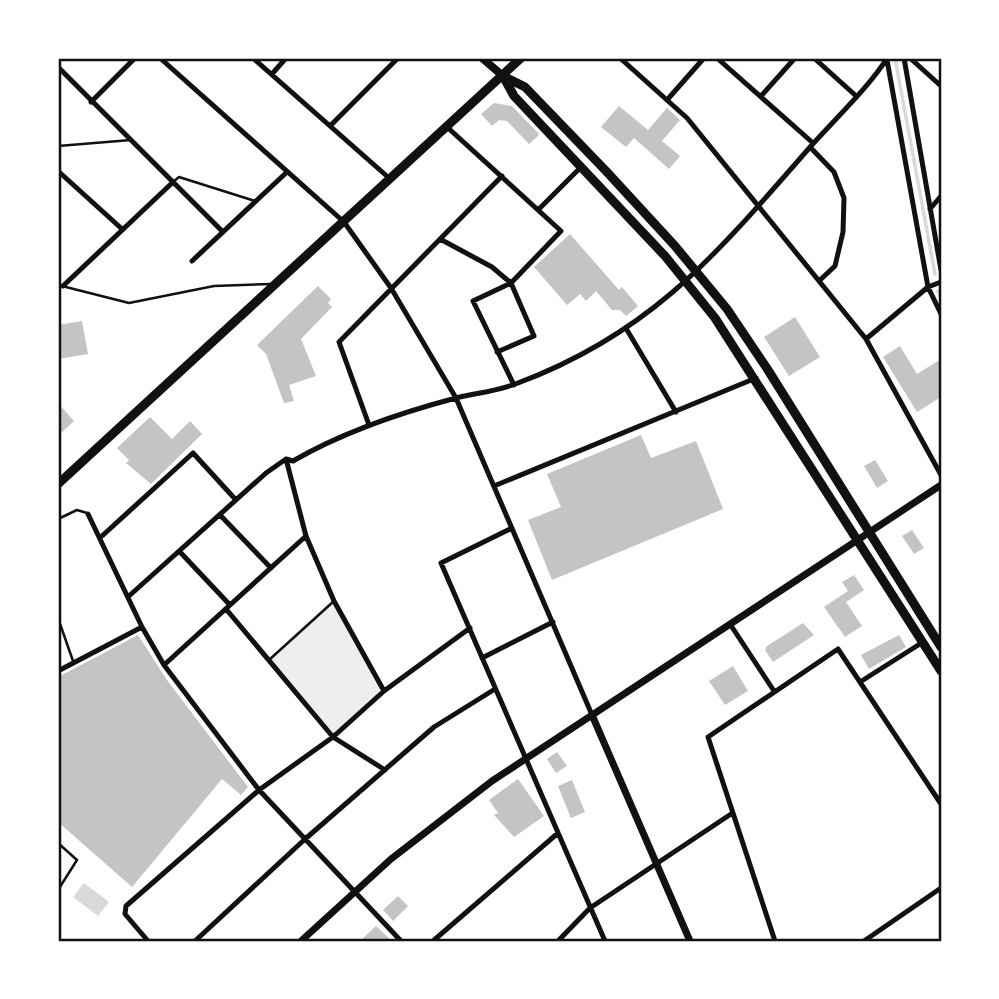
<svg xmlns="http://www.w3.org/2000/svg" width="999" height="999" viewBox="0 0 999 999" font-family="Quicksand,sans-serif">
<rect width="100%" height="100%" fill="#fff"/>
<path fill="#eee" d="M334,601L384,691L333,737L269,660Z"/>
<path fill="#d9d9d9" d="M84,883L109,902L98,916L73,897Z"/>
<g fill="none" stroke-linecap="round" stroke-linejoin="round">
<path stroke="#d9d9d9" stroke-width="3.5" d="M895,58L935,274
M938,291L941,297"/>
</g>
<path fill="#c4c4c4" d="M494,103L512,106L539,134L537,137L529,144L507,121L499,120L492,126L481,114Z
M619,106L648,130L667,108L680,120L662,141L680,156L669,169L634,138L626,147L601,127Z
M570,234L619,290L622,287L638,306L626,316L620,310H612L596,291L586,301L580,294L567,305L534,267Z
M318,286L331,299L328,303L332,307L301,339L316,376L289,385L294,401L284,403L266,354L257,345Z
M795,317L820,357L789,376L764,337Z
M82,321L88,354L58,359V325Z
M900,346L917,374L941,359V397L917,412L883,357Z
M58,403L74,421L58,436Z
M150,417L172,439L190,421L202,434L151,484L126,463L129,460L117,448Z
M641,435L651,458L696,441L723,509L552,580L528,520L561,507L547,474Z
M875,460L888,481L877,488L864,466Z
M912,530L924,548L914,554L902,536Z
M854,575L864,590L846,602L862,626L845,637L824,607L848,591L842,582Z
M803,623L814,635L773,662L765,650L767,646Z
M138,635L167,680L248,787L241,795L222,779L132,887L58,822V677Z
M899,635L906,647L869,669L861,655Z
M733,666L748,691L725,705L709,681Z
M557,752L567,766L556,773L547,759Z
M518,779L544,816L514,837L494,815L498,813L489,800Z
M572,780L585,812L571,818L558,786Z
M398,896L408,906L393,921L383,910Z
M376,926L392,941H360Z"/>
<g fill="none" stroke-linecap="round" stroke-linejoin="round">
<path stroke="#111" stroke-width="2.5" d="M58,146L131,140
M173,182L179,177L255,201
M58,285L129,303L214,286L271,284
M58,519L77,510L87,513
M58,618L73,661
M269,660L334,601
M58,843L77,860L58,890"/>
<path stroke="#111" stroke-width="5" d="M160,58L344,222L391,288L456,398L592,715
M253,58L389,178
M620,58L687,118L866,339L941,475
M717,58L813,143
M814,58L855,95
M904,58L941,270
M910,58L941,86
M887,60L928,287L941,314
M58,67L223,232
M272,74L286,58
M761,96L795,58
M667,100L704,58
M91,102L135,58
M331,125L398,58
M447,127L561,231L511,283L473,301L514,385
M810,147L834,172L844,198L843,232L835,266L819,281
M58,171L122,229
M539,209L582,166
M930,209L941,196
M440,239L492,267L511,283L534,336L497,352
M192,261L287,172
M63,286L172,183
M627,330L676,412
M866,339L928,287L941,282
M369,425L339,342L502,176
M286,459L306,536L334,601L384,691
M494,486L756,378
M88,514L142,627L164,665L259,790L401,941
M220,515L271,568
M512,528L441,563L605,941
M102,536L193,453L236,500
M180,552L230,605
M129,596L266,473L286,459L293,461C343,432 399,413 456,398C476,393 498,391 518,383C654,332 718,252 811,146C833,121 871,85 887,58
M226,609L333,737L385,770
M730,624L774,691
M482,658L553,622
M164,665L306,536
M58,671L142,627
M860,682L923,642
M148,941L125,914L126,906L259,790L333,737L384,691L470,628
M195,941L304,840L434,727L495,689
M433,941L558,833
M558,941L590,908L731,814
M775,941L708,737L838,649L941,804
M864,941L941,888"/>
<path stroke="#111" stroke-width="7" d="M592,715L690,941
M301,941L391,859L492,781L941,485"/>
<path stroke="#111" stroke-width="8" d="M482,58L503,76"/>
<path stroke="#111" stroke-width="9" d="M503,76L514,96L665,256L715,318L941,671
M505,77L525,87L606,171L675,246L727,309L768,370L941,647"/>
<path stroke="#111" stroke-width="9" d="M58,484L521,58"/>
</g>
<rect width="999" height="999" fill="none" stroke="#ffffff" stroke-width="119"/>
<rect x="60" y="60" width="880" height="880" fill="none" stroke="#111" stroke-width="2.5"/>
</svg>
